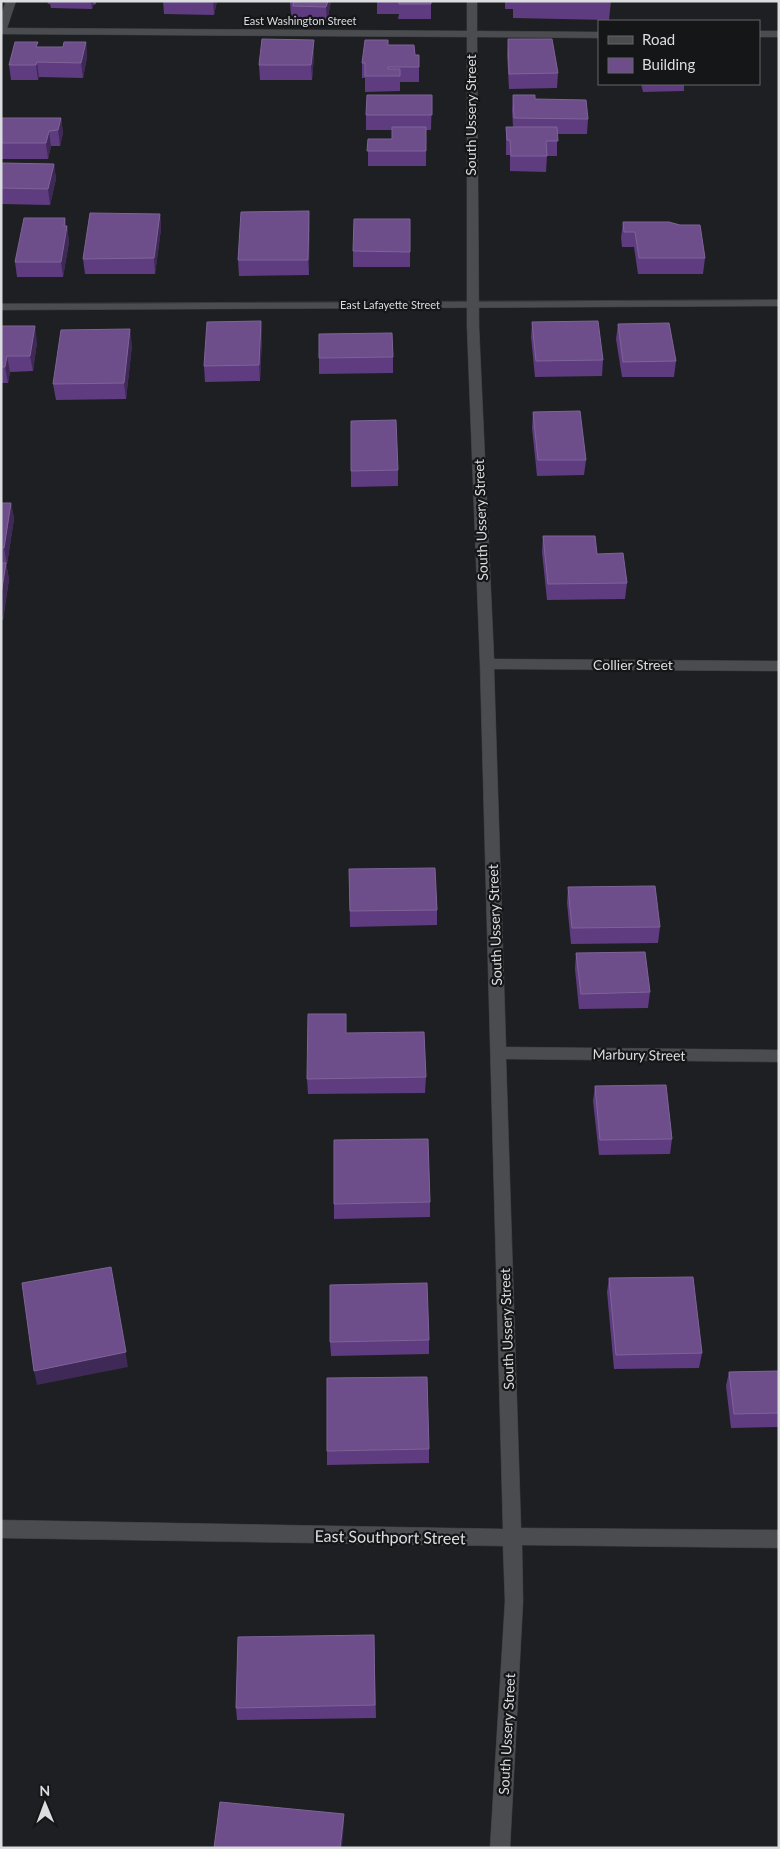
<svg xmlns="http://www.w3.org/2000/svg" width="780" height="1849" viewBox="0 0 780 1849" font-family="Lato,sans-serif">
<rect width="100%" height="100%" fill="#1d1f22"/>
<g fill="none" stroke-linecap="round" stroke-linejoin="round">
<defs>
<path id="street" d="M6,1H16L7,28L467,31V1H477V31L599,32V38L477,37L479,327L494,659L779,661V671L494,669L506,1047L779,1050V1062L506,1059L521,1528L779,1530V1548L522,1545L523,1601L510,1848H490L505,1601L503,1546L1,1538V1520L503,1529L480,664L467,327V37L1,34V16Z
M759,31H779V37H759Z"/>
<path id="secondary" d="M779,300V306L1,310V304Z"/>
</defs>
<use href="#street" stroke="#3b3c3e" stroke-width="1"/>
<use href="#secondary" stroke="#3b3c3e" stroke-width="1"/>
<use href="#street" fill="#4a4c4f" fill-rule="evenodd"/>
<use href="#secondary" fill="#4a4c4f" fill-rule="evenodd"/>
</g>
<path fill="#5f3c80" d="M47,1H96V4L93,5L92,9L51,8L50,4H48Z
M163,1H217L214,15L164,14Z
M290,1H331L327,22L294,21V16H291Z
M377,1H431V19H398L399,14H377Z
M505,1H611L609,20L513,18V9H505Z
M508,39L558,73L557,88L509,89L507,54Z
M314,40V55L312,80H260L259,65Z
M86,42L87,57L83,78L39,77L38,80H11L9,65L38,47H63Z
M388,45L415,55H419V82H400V91L365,92V78H362V63Z
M641,84H684V91L643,92Z
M432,95L431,130H426V166H368V139H392V130H366V115Z
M513,95L535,99L588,119L587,134H557V156H547L546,172L510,171V155H506V127H513L512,110Z
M1,118H61L63,133L60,146H51L48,159H1Z
M1,163L54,164L56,179L50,205L1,204Z
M309,211V275L239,276L238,260Z
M160,214L161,229L155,274H85L83,259Z
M65,218L66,226H67L69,242L63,277H17L15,262Z
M410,219V267H353V251Z
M623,222L705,258L703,274H638L634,247H622L621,238Z
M261,321L262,337L260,381L205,382L204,366Z
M532,322L603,360L602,376L535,377L531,337Z
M618,324L676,361L674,377H622L616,339Z
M1,326L37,342L33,371L10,372L8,383H1Z
M132,345L126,399L56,400L53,384Z
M393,357V373L319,374V358Z
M533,412L586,460L584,475L537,476L532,428Z
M351,421L398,470V486L351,487Z
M1,503H11L14,519L7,564H6L9,579L3,620H1Z
M543,536L597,554L627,583L625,599L547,600L542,552Z
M349,869L437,910V925L350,927Z
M568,887L660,927L658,943L571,944L567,903Z
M576,953L650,992L648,1008L579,1009L575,969Z
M346,1033L426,1077L425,1093L308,1094L307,1079Z
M595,1086L672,1139L670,1154L599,1155L593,1101Z
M430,1202V1217L334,1219V1204Z
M609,1278L702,1353L699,1368L614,1369L607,1292Z
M429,1340V1354L331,1356L330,1342Z
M779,1371V1427L731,1428L726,1386L729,1372Z
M429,1449V1463L327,1465V1451Z
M374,1635L376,1718L237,1720L236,1708Z"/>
<path fill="#3f2956" d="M91,1H93V5L92,9Z
M213,1H217L214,15Z
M328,1H331L327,22L326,7Z
M314,40V55L312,80L311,65Z
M86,42L87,57L83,78L81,63Z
M37,62L39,77L38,80L36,65Z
M61,118L63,133L60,146L58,130Z
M49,131L51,146L48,159L46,143Z
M54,164L56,179L50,205L48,189Z
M309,211L310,227L309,275L308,260Z
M160,214L161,229L155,274L154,258Z
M65,218L66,230L67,226L69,242L63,277L61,262Z
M261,321L262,337L260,381L259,365Z
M35,326L37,342L33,371L30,356Z
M130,329L132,345L126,399L124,383Z
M7,356L10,372L8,383L5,367Z
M11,503L14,519L7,564L4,548Z
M6,563L9,579L3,620L1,611V595Z
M111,1267L128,1367L37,1385L34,1371Z
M344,1814V1825L342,1848H340Z"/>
<path fill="#6d4d8a" stroke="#7e6498" d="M294,1H328L326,7L293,6Z
M399,1H431V4H399Z
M262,39L314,40L311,65H259Z
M508,39H552L558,73L509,74Z
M365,40H388V45H414L415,55H419V67H388V69H400V76H365V63H362Z
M15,42H38L36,47H63L64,42H86L81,63L37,62L36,65H9Z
M367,95H432V115H366Z
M513,95H535V99L586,100L588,119L514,118Z
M1,118H61L58,130L49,131L46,143H1Z
M392,127H426V151H367L368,139H392Z
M506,127H557L558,141H546L547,156H511L510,140H507Z
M1,163L54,164L48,189L1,188Z
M309,211L308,260H238L241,212Z
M90,213L160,214L154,258L83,259Z
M24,218H65L64,226H67L61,262H15Z
M354,219H410V252L353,251Z
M623,222H669L680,225H700L705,258H639L635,232H624Z
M261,321L259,365L204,366L207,322Z
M598,321L603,360L536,361L532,322Z
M669,323L676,361L623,362L618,324Z
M1,326H35L30,356H7L5,367H1Z
M130,329L124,383L53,384L61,330Z
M392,333L393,357L319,358V334Z
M580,411L586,460H538L533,412Z
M396,420L398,470L351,471V421Z
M1,503H11L4,548H1Z
M543,536H595L597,554L623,553L627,583L548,584Z
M1,563H6L1,595Z
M435,868L437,910L350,911L349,869Z
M655,886L660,927L572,928L568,887Z
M645,952L650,992L581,994L576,953Z
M308,1014H346V1033L424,1032L426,1077L307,1079Z
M666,1085L672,1139L600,1140L595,1086Z
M428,1139L430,1202L334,1204V1140Z
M111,1267L126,1352L34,1371L22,1283Z
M693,1277L702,1353L616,1355L609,1278Z
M427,1283L429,1340L330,1342V1285Z
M779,1371V1413L734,1414L729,1372Z
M427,1377L429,1449L327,1451V1378Z
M374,1635L375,1705L236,1708L238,1637Z
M220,1802L344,1814L340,1848H214Z"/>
<g text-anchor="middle" stroke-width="4.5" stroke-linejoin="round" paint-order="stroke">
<g font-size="11" fill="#dbdddf" stroke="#141618">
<text x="300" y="25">East Washington Street</text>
<text x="390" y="309">East Lafayette Street</text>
</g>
<g font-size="14" fill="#dbdddf" stroke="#141618">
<text transform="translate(471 115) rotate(-90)" y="5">South Ussery Street</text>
<text transform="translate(481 520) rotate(-92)" y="5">South Ussery Street</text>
<text x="633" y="670">Collier Street</text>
<text transform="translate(495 925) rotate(-92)" y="5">South Ussery Street</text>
<text transform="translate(639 1055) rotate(1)" y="5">Marbury Street</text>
<text transform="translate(507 1329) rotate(-92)" y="5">South Ussery Street</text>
<text transform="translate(507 1734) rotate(-87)" y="5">South Ussery Street</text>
</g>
<g font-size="16" fill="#dbdddf" stroke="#141618">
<text transform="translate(390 1537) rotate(1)" y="6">East Southport Street</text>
</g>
</g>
<rect width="780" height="1849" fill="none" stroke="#dbdddf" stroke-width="5"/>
<rect x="598" y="20" width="162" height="65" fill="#141618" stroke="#646668"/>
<rect x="608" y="36" width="25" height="8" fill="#4a4c4f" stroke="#646668"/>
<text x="642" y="45" font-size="15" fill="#dbdddf">Road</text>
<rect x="608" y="58" width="25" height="15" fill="#6d4d8a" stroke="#646668"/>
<text x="642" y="70" font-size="15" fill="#dbdddf">Building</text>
<g transform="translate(45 1804) rotate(359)" stroke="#141618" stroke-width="4" paint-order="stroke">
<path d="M0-4L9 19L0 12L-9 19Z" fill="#dbdddf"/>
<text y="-8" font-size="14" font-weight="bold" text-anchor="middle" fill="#dbdddf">N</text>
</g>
</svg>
